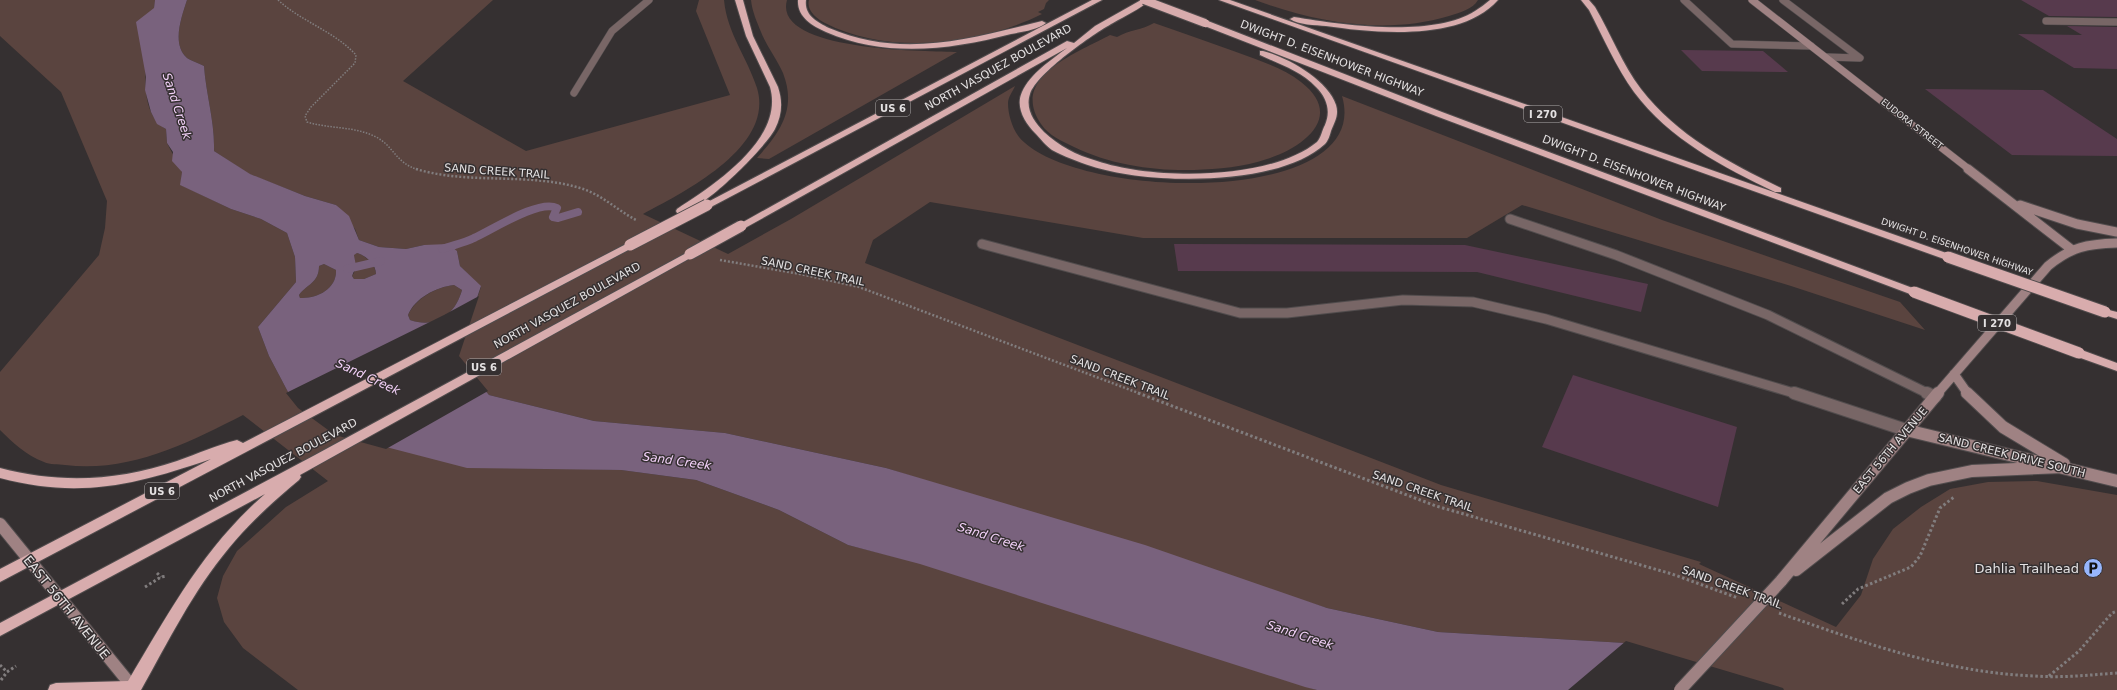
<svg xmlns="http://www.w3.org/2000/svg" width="2117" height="690" viewBox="0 0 2117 690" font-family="'DejaVu Sans',sans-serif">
<rect width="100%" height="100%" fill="#353031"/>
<path fill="#5a443f" d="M0,0H155C153,36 129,107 166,129L167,143L182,172L181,185L231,209L261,219L287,233L295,257L296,282L258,327L269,356L288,392L543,467L621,470L696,480L779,510L848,545L920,563L1317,690H298L243,648L224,622L217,598L223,576L237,551L286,507L328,481L243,415C188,443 129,473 65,465C58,464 50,465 44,462C26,455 13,443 0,430V372L99,255L105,228L107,201L61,92L0,36Z
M187,0H493L403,81L526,151L730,95L696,11L699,0H724C727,33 747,57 757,88C775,147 684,192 643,214L728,254L791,219L1015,86C1013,91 1008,97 1008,103C1008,114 1012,128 1019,137C1073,201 1375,208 1342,96L1662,220L1900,302L1925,330L1791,286L1522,205L1467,238H1143L930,202L873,240L865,263L1441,485L1701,562L1699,564L1836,627L1861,595L1873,559L1893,529L1921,507L1950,489L1988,482L2037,481L2117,495V690H1782L1625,643L1438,632L1327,608L886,468L725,433L594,421L489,395L457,357L481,287L460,266L457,251L424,245L406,249L379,247L359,240L355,229L336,205L305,196L249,174L214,151C215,122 206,95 204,66C199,63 191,61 187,58C171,44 182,16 187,0Z
M751,0H787C772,52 929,51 957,52L769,159L757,158C780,132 797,109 783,73C777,59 767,47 761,32C757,22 752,11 751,0Z
M809,0H1049L1046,3L1044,9L1038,12L1042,14C980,45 889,56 825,23C817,19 806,10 809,0Z
M1255,0H1478C1473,9 1459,13 1449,16C1386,35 1316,23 1255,0Z
M1154,23C1183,33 1211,43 1239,53C1260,61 1283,68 1301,82C1345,116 1304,147 1267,159C1244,167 1218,169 1194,170C1154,171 1111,165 1074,147C1062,141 1049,136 1041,124C1009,77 1077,53 1110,35L1117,37C1129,30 1142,30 1154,23Z
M357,253C365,255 376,265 376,274L364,279H354L352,276C358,268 354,263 354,254Z
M324,264L336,270C337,289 317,299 300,298L299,295C307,284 319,283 319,266Z
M454,285L462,290C455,315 436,329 410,320L408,315C416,298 436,287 454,285Z"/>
<path fill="#79627d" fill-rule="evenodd" d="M155,0H187C182,16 171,44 187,58C191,61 199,63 204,66C206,95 215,122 214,151L250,174L305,196L336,205L349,216L359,240L379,247L406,249L424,245L448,244L457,251L460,266L481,286L457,357L489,395L594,421L725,433L886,468L1145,545L1327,608L1438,632L1625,643L1782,690H1317L1305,687L920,564L848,545L779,510L696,480L621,470L467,468L336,434L288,392L269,356L258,327L296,282L295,257L287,233L261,219L231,209L180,185L182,172L172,161L173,152L167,143L166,129L157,124L151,112L145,90L146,77L136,22L154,8ZM357,253C365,255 376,264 376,274L364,279H354L352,276L356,266L354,255ZM324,264L336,270C337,289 317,299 300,298L299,295C307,284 319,283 319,266ZM454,285L462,290C455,315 436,329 410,320L408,315C415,298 436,287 454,285Z"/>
<path fill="#353031" d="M479,296L459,356L488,391L386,449L335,435L298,408L286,393L444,315Z
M1626,641L1783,688L1784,690H1568Z"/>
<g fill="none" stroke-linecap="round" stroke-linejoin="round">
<path stroke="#79627d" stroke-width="8" d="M442,249C453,245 464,243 474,238C492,230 539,199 557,208L553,217L558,218L578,212
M347,269L381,261"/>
</g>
<path fill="#573a4d" d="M2021,0H2117V17L2049,16Z
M2067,26L2117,27V69L2074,68L2018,34L2082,35Z
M1681,50L1763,51L1788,72L1702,71Z
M1925,89L2043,90L2117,139V156L2012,155Z
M1174,244L1465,245L1648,284L1641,312L1477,272L1178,271Z
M1573,375L1737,427L1718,507L1542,447Z"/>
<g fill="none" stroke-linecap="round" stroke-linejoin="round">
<defs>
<path id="lane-far2" d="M1684,0L1732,44L1811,46
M1783,0L1860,58L1826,57
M2046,21L2117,22
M574,93L612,31L649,0"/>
<path id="lane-far1" d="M1510,219L1616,255L1768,315L1929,394
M982,244L1240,313H1287L1403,300L1473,302L1546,319L1797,394"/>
<path id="lane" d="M1794,393L1906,430
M1927,393L1935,397"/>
<path id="secondary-far2" d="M1752,0L1970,170"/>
<path id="secondary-far1" d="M1968,169L2071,249
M2020,205L2077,224L2117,232
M1954,374L1968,394
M1937,394L2048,266C2071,247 2087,244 2117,243"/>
<path id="secondary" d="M1967,393L2003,427L2064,464
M1906,430L2117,481
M0,524L135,690
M1796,570L1888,498L1908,488L1929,480L1972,471L2062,467
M1781,581L1938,393"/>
<path id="highway" d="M735,0H743L753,36L778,87C783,102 782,115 775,129C766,147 696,218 677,213L676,211L677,209C714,185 785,139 770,87L746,36Z
M798,0H806C804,15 817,22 829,28C902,59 969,39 1042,21L1046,23C1038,30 1021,32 1011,34C950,50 886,58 826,32C812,26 797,17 798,0Z
M1092,0H1102L711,207H703L702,205Z
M1141,0H1150C1140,9 1125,16 1113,23C1093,34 1037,73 1030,94C1025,109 1034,122 1044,132C1059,146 1076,155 1097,161C1153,180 1269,181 1317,142C1321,138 1322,130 1325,125C1331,111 1327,98 1316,87C1301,71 1279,64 1260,55V51H1263C1287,57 1328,80 1336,105C1339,115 1335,121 1331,131C1330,135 1328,141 1325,144C1279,187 1148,185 1091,166C1079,162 1063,156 1052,150C1046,146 1040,138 1035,133C1025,123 1015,107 1022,92C1030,74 1051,60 1067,48L745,228H737L736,226L1067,41L1074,43L1095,26Z
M1219,0H1230L1952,255L1953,257L1948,260L1944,259Z
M1490,0H1498C1461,42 1375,33 1326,26C1316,25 1298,25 1290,19L1294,17C1342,25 1433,38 1475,11C1480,8 1485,4 1490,0Z
M1581,0H1589L1595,7C1611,34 1622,64 1641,89C1677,136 1730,163 1781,188V192H1775C1723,167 1669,139 1634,92C1616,67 1603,37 1589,10Z
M1202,21H1208L1442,112L1918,290L1920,292L1914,295L1910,294L1436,116L1202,25Z
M630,242L634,243L635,245L634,247L0,582V569L211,459C135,485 79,499 0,478V468C61,484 117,481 177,461C197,454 217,445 237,440L243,443Z
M690,251L694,252L695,254L694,256L300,475L301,477L299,480C274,501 249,523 229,548C193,591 168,642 141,690H48L50,685L56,683L128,681C170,611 203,548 265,494L0,636V623L315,455Z
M2105,309L2117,312V319L2101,314L2099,312L2101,310Z
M2079,349L2117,363V371L2075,356L2073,353L2075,350Z"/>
</defs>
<use href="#lane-far2" stroke="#514c4d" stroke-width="8"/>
<use href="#lane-far1" stroke="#514c4d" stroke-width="11"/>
<use href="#lane" stroke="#514c4d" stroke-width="14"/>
<use href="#secondary-far2" stroke="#514c4d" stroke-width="8"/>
<use href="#secondary-far1" stroke="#514c4d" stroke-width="11"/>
<use href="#secondary" stroke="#514c4d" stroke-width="14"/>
<use href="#highway" stroke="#514c4d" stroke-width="2"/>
<path stroke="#817d7e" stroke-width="1.5" stroke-dasharray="1.5 1.5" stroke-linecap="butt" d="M278,0C302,22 334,31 356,55L355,63L311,107L305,116L307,122C329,129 355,126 376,137C394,146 395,163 419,170"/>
<path stroke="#817d7e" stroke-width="2.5" stroke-dasharray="2 2" stroke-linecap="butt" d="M416,169C469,185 527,172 580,188C601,194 617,210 636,220
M720,260L800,274L859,287L1141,394"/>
<path stroke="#817d7e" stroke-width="3" stroke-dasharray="2.5 2.5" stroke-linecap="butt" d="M1138,393L1436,506L1672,574L1738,598
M157,573L161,577
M145,587L161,577L167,576
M1842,604L1858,589L1911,567L1920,556L1940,508L1954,497
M1779,613C1861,642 1947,673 2035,676C2063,678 2089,675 2117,673
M0,665L7,672
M2049,676L2079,651L2112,613L2117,611
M1,680L7,672L16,666"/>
<use href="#lane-far2" stroke="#786666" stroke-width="7"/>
<use href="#lane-far1" stroke="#786666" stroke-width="9"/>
<use href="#lane" stroke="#786666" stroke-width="12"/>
<use href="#secondary-far2" stroke="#9f8283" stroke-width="7"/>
<use href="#secondary-far1" stroke="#9f8283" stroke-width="9"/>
<use href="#secondary" stroke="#9f8283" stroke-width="12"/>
<use href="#highway" fill="#d8acad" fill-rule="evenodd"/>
<defs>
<path id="secondary-bridge" d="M1680,690L1781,581"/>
<path id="highway-bridge-far1" d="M1144,0L1205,23"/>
<path id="highway-bridge" d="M630,245L707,205
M690,254L741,226
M1948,257L2105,312
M1914,292L2079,353"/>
</defs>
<use href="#secondary-bridge" stroke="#514c4d" stroke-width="14" stroke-linecap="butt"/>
<use href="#highway-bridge-far1" stroke="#514c4d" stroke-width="10" stroke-linecap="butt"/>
<use href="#highway-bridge" stroke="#514c4d" stroke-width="13" stroke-linecap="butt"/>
<use href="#secondary-bridge" stroke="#9f8283" stroke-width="12"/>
<use href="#highway-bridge-far1" stroke="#d8acad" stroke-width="8"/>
<use href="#highway-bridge" stroke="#d8acad" stroke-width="11"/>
</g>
<defs>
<symbol id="parking-disc" viewBox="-11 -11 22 22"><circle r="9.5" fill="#97b6fd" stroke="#353031"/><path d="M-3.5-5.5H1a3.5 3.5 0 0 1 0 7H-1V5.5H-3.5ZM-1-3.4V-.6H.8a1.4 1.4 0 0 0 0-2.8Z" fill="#111"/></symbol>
</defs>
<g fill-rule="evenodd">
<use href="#parking-disc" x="2082" y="557" width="22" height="22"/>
</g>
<g text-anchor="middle" stroke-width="3" stroke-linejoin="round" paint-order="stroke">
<g font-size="9" fill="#e4e1e2" stroke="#353031">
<text transform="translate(1912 124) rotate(38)" y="3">EUDORA STREET</text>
<text transform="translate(1957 247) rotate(19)" y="3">DWIGHT D. EISENHOWER HIGHWAY</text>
</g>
<g fill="#353031" stroke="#b0acad" stroke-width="1">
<rect x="876" y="100" width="34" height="16" rx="3"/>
<rect x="1524" y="106" width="38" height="16" rx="3"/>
<rect x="1978" y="315" width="38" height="16" rx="3"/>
<rect x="467" y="359" width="34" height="16" rx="3"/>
<rect x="145" y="483" width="34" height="16" rx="3"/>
</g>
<g font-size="10" font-weight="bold" fill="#e4e1e2">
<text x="893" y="112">US 6</text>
<text x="1543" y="118">I 270</text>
<text x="1997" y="327">I 270</text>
<text x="484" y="371">US 6</text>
<text x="162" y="495">US 6</text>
</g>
<g font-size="11" fill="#e4e1e2" stroke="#353031">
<text transform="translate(1332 58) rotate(21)" y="4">DWIGHT D. EISENHOWER HIGHWAY</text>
<text transform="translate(998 67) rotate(-29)" y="4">NORTH VASQUEZ BOULEVARD</text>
<text transform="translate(497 171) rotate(4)" y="4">SAND CREEK TRAIL</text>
<text transform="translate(1634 173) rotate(21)" y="4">DWIGHT D. EISENHOWER HIGHWAY</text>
<text transform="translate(813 271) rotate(12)" y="4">SAND CREEK TRAIL</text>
<text transform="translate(567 305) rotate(-29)" y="4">NORTH VASQUEZ BOULEVARD</text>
<text transform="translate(1120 377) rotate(21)" y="4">SAND CREEK TRAIL</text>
<text transform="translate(1890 450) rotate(-50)" y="4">EAST 56TH AVENUE</text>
<text transform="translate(2012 455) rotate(14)" y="4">SAND CREEK DRIVE SOUTH</text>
<text transform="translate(283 460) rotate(-28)" y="4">NORTH VASQUEZ BOULEVARD</text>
<text transform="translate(1423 491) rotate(19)" y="4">SAND CREEK TRAIL</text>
<text transform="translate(1732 587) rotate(20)" y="4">SAND CREEK TRAIL</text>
</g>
<g font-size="12" font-style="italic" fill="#f4d2fa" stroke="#353031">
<text transform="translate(177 106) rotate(72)" y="4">Sand Creek</text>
<text transform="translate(368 377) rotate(25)" y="4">Sand Creek</text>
<text transform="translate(677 461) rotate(8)" y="4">Sand Creek</text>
<text transform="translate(991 537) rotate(18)" y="4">Sand Creek</text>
<text transform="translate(1300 635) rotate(18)" y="4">Sand Creek</text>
</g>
<g font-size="13" fill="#e4e1e2" stroke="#353031" text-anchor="end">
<text x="2079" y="573">Dahlia Trailhead</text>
</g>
<g font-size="13" fill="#e4e1e2" stroke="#353031">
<text transform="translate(67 607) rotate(51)" y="5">EAST 56TH AVENUE</text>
</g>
</g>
</svg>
